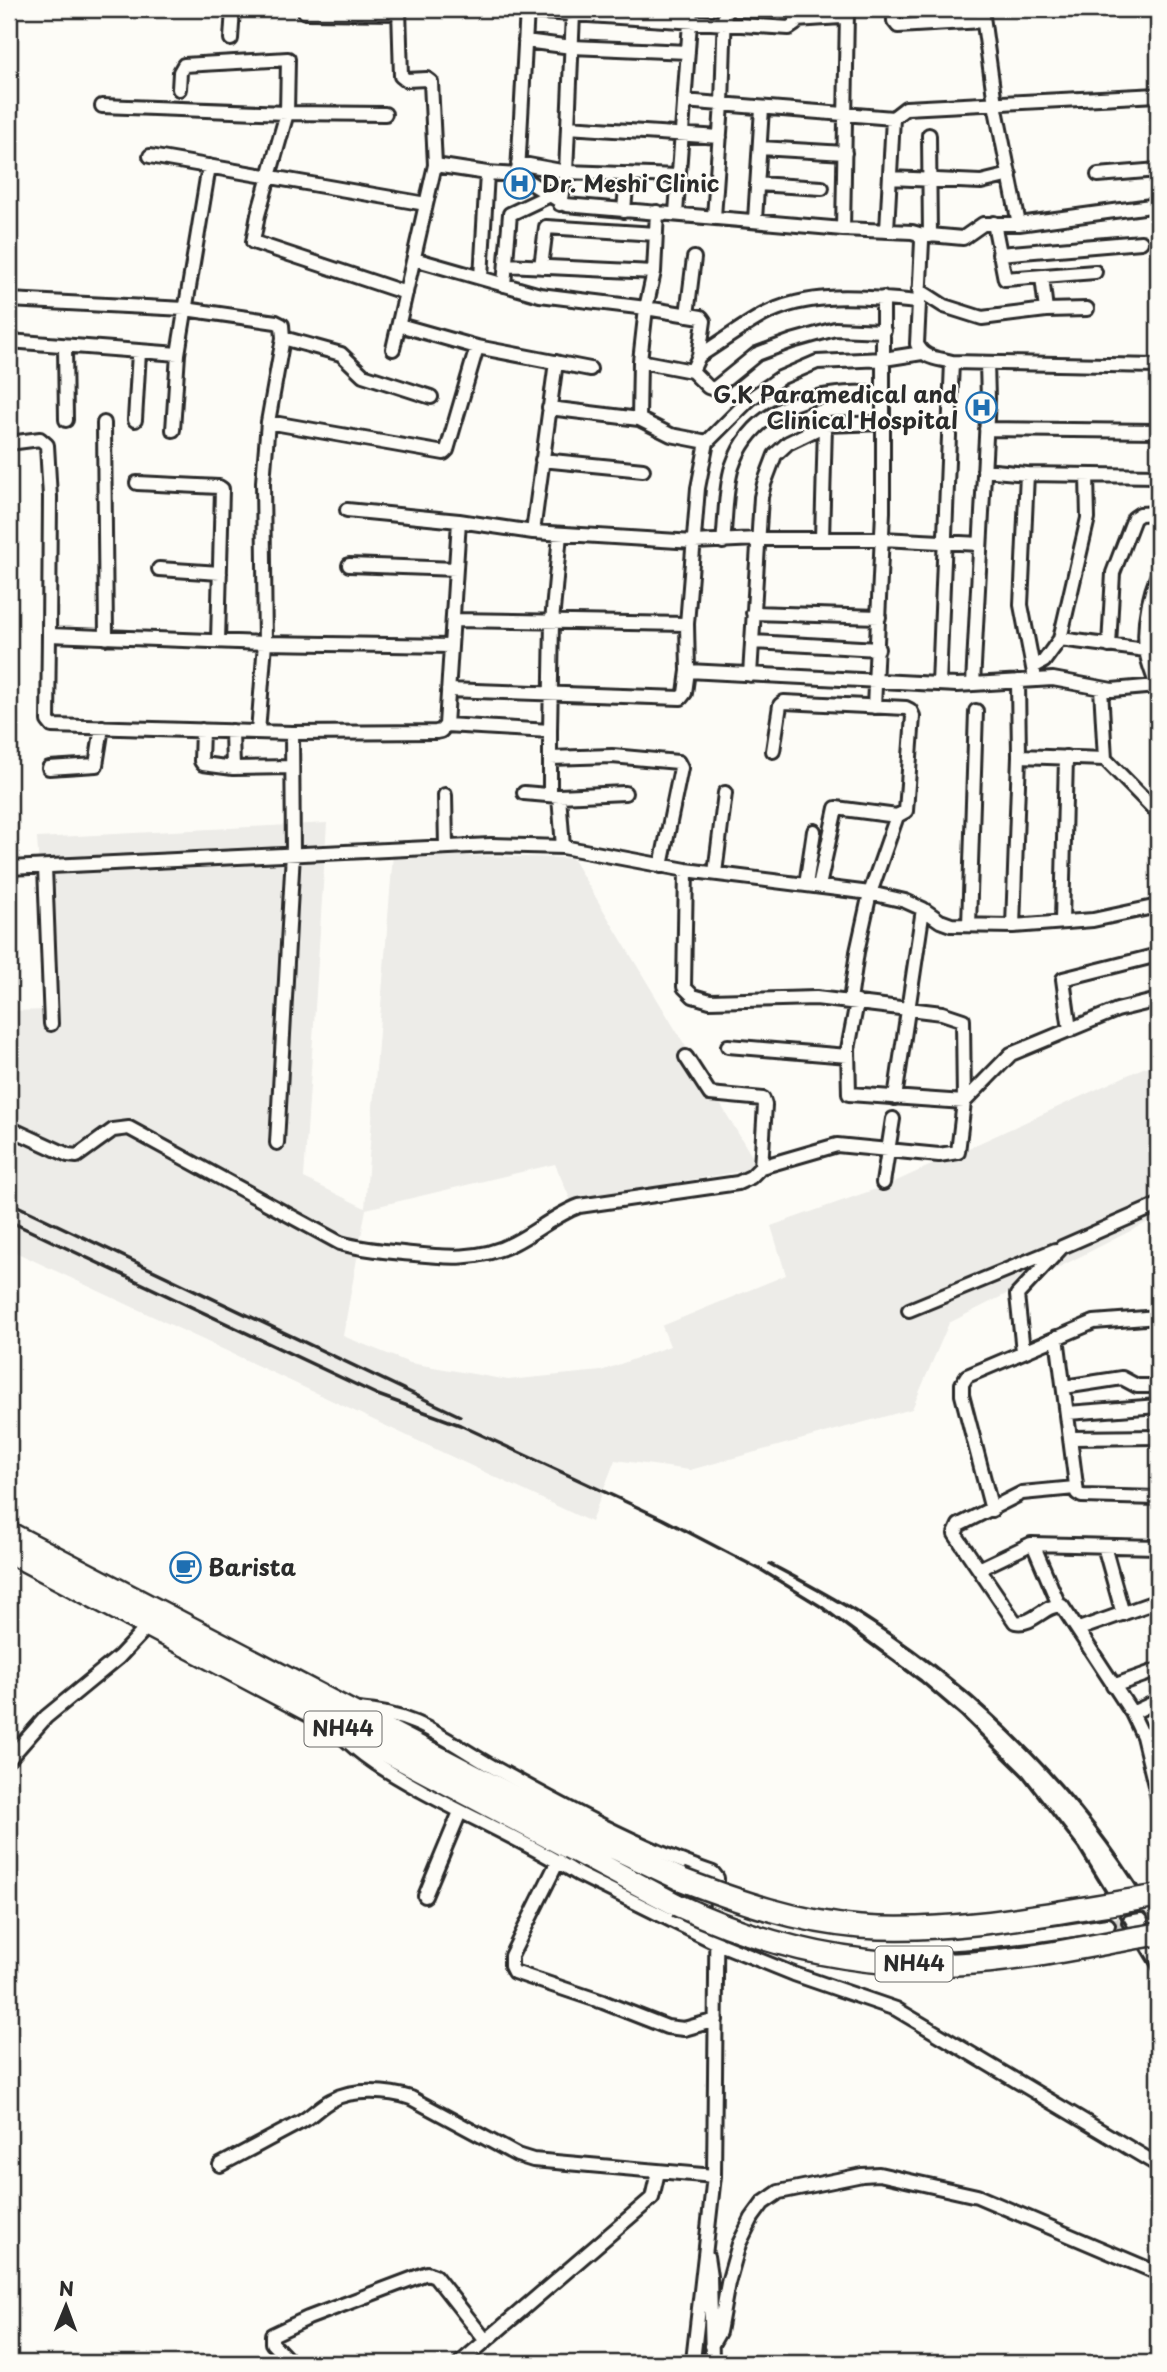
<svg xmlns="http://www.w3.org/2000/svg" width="1167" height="2372" viewBox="0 0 1167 2372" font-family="'Playpen Sans',sans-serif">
<rect width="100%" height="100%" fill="#fdfcf7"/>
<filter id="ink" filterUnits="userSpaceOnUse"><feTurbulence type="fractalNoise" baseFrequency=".0143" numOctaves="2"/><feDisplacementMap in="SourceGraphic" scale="14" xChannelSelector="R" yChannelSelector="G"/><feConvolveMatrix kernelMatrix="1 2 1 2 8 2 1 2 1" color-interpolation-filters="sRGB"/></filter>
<g filter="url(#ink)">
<path fill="#edece8" d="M327,823L304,1178L365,1208L393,854L572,858L759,1168L571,1201L555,1164L366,1209L343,1336L410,1363L508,1380L601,1371L670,1346L662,1326L786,1275L771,1226L890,1184L1143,1068L1158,1063V1217L949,1323L912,1409L690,1470L615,1460L591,1522L9,1249V1011L48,1010L37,838Z"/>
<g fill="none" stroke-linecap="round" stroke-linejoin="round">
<path stroke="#d3d2ce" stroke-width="12" stroke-dasharray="12 6" stroke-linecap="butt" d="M1141,1920L1158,1917
M1108,1925L1129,1922"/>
<defs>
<path id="street" d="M527,9L518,172L521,177L566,205L843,229L912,232L919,234L922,241L917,344C924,359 937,358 952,362L1158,366
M894,9V21L898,26L983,21
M982,9L995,104L1019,224L1158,205
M527,11L789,28L795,24L797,9
M305,12L399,13
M796,20L841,17L847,13V9
M231,39L233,9
M525,41L572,47L688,52
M179,89L180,72L184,65L288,59L287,113L258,215L253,242L406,293
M684,101L893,118
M102,106L287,113L385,114
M568,127L720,137
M929,135L930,236
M760,148L845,153
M150,156L426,204
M518,163L566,172L678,176
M435,165L487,173L519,175
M1098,175L1158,170
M890,178L981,182L1010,175
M757,184L822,188
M560,204L566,172L573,14
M624,211L627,174
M676,213L691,9
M714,217L722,104L725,9
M755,220L762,108
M994,223L1005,279L1095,272
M843,229L847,13
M887,230L893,118L906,108L1158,95
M919,234L963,238L983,224H1019
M999,254L1141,242
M414,259L540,295L646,308L701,317L704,321L699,356L692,371L640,361L639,419L671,435L707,442
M506,265L654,272
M541,267L546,227L656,234
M1042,277L1046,310
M481,278L487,173
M504,285L510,214L548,196
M919,290L944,306L982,318L1046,310L1087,309
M9,300L185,309L276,322L282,325L283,338L268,422L263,482L265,643L258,732
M687,315L694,258
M399,325L477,347L590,369
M283,338L341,354L363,375L431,397
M9,341L178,354
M65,346L66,420
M393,349L435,165L431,82L427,79L406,80L401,76L399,9
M699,356C720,343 741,327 763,315C811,290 866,297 918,302
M640,361L646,308L654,272L657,212
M692,371L708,387L714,389L757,354L792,341L835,329L884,331
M549,408L639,419
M135,420L139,352
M268,422L444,453L447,450L477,347
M104,423L106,638
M986,429L1158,431
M173,430L178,354L209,166
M9,443L40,439L47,445L50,497L49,635L265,643L451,646
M542,460L643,470
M984,470L1027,474L1158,476
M1027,474L1021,605L1034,673
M137,483L219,487L222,489L218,641
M347,510L459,521
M533,532L556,362
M822,539L825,425
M723,542C726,518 725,489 732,467C755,400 823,390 884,393
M349,565L456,569
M159,569L220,573
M753,613L879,617
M453,620L687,624L698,488L707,442L750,399L780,378L817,362L884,359L922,353
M687,624L688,671
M49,635L48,721L52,726L292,733L436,732L441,731L446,725L459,521L533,532L694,542L757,539H882L980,544
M1060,639L1146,650
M752,642L878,649
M1109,646L1113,573L1134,518L1140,514L1158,513
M1033,667L1044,661L1060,639L1088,518L1087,475
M750,675L761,497L764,484L775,455L788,443L825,425L884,423
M939,684L952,362
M973,684L988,399L987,363
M1101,688L1105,759L1158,813
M448,690L681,698L685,693L688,671L957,685L1053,679L1112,690L1157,686C1153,674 1147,661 1146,649C1143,623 1149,597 1158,574
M874,707L883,512V298
M446,725L550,731L552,622L560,534
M202,730L201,761L203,764L233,768L292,767
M232,731L233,768
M550,731V795
M773,751L780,705L784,702L906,708L910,710L913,716L906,811L897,816L870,893L857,952L850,1001
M1019,756L1105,759
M550,758L612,756L678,762L681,768L661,866
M49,768L96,765L102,727
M524,793L559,796L625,793
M445,795L446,847
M559,796L563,847
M45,867L51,1024
M9,868L491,845L563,847L686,870L870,893L905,901L923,909L940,921L951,925L1013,926L1093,920L1158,906
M686,870L684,987L693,996L710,1001L816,998L942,1013L963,1020L964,1102L958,1152L939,1155L837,1145L761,1167
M715,873L725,793
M806,885L814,831
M819,886L836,808L897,816
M1062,921L1066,757
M969,925L976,711
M1013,926L1019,756L1018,681
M857,1002L848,1049L849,1094L964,1102L1011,1054L1117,1010L1158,1000
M1070,1030L1063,979L1158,955
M728,1046L848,1056
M895,1098L923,909
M9,1128L68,1155L77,1156L113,1130L129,1128L340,1243C361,1249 381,1251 403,1253C442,1257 478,1262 514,1243C536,1232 555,1215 579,1206L738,1183L751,1177L761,1167L765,1105L763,1099L710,1094L686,1057
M277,1143L293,853L292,733
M883,1183L893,1119
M909,1310L1055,1250
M1057,1337L1077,1493L1082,1496L1158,1498
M1023,1351L1017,1295L1062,1247L1158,1205
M1064,1387L1122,1378L1137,1386H1158
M1068,1413L1158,1406
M1071,1438L1158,1437
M1075,1488L1022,1493L959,1525L955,1534L1015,1622C1034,1626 1045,1603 1062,1606L1132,1713L1143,1736L1158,1798
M992,1510L962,1395V1384L967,1376L1094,1322L1158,1317
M1033,1544L1059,1605
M1104,1546L1123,1614
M979,1569L1031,1544L1158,1547
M1079,1629L1158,1601
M1113,1686L1158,1670
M358,1710C419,1714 443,1739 493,1767C561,1805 640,1848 713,1873L717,1878L714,2176L693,2361
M1132,1713L1158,1701
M338,1732C361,1757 392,1774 422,1791C473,1819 529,1843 578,1874L717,1943L794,1974L896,2009L1158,2165
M1143,1736L1158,1730
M9,1759L46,1717L119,1657L148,1626
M558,1861L511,1956V1966L514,1972L603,2002L667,2027L684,2029L716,2020
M425,1896L460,1812
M718,1911C753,1918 786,1934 821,1939C916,1953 1014,1939 1108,1925
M1129,1922L1141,1920
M220,2165C247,2151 274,2136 301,2122C312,2116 321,2105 332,2100C353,2088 390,2091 411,2098L517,2155L533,2160L714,2176
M707,2256L710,2276L712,2359
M711,2346L719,2332L728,2283L739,2244L752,2218L763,2203L779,2192L862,2175L879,2174L977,2196L1158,2273
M291,2363L272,2343V2335L308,2318L427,2273L435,2276L486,2341
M460,2363L652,2198L658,2172"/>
<path id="highway" d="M9,1533L595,1839L680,1879
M9,1552L677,1905"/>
</defs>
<use href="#street" stroke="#2b2b2b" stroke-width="18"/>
<use href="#highway" stroke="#2b2b2b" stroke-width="26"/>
<use href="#street" stroke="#fdfcf7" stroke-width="12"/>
<use href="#highway" stroke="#fdfcf7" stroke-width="21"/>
<path stroke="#2b2b2b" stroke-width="3.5" d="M9,1202L460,1416
M9,1221L378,1395L460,1425L663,1519L763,1571L820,1606L921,1681L962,1716L1023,1776L1079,1848L1158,1977
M770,1564C804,1582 839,1600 872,1622C987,1697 1090,1801 1158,1921"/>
<defs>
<path id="highway-bridge" d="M680,1879C737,1901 798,1922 860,1927C961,1934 1060,1911 1158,1896
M677,1905C766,1947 858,1968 957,1964C1024,1961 1092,1945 1158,1934"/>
</defs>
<use href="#highway-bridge" stroke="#2b2b2b" stroke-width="26" stroke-linecap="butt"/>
<use href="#highway-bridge" stroke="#fdfcf7" stroke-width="21"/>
</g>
</g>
<defs>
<symbol id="hospital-ring" viewBox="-11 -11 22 22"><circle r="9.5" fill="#fdfcf7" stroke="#1f6fb2" stroke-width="1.5"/><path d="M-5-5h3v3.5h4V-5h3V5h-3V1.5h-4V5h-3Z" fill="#1f6fb2"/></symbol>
<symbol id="cafe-ring" viewBox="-11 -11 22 22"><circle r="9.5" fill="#fdfcf7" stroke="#1f6fb2" stroke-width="1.5"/><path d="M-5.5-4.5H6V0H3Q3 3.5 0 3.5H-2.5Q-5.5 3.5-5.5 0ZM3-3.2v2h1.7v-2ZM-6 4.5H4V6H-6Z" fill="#1f6fb2"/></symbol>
</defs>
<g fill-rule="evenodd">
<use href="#hospital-ring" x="502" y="166" width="35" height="35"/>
<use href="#hospital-ring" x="964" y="390" width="35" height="35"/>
<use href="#cafe-ring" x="168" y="1550" width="35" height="35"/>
</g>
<g text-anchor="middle" stroke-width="5" stroke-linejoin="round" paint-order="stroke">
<g fill="#fdfcf7" stroke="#6a6a68" stroke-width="2">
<rect x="304.5" y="1711.5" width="77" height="35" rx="5"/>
<rect x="875.5" y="1946.5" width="77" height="35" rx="5"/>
</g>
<g font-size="21" font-weight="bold" fill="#2b2b2b">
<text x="343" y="1736">NH44</text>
<text x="914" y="1971">NH44</text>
</g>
<g font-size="23" font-weight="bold" fill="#2b2b2b" stroke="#fdfcf7" text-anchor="start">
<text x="542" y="192">Dr. Meshi Clinic</text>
<text x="958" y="403" text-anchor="end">G.K Paramedical and<tspan x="958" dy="26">Clinical Hospital</tspan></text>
<text x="208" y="1576">Barista</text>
</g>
</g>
<rect width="1167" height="2372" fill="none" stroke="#fdfcf7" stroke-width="35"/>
<rect x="18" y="18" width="1132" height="2337" fill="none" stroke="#2b2b2b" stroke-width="2.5" filter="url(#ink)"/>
<g transform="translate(66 2306) rotate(1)" stroke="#fdfcf7" stroke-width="5" paint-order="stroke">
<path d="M0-5L12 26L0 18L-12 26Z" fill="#2b2b2b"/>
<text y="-10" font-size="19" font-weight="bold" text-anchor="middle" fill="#2b2b2b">N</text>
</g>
</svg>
